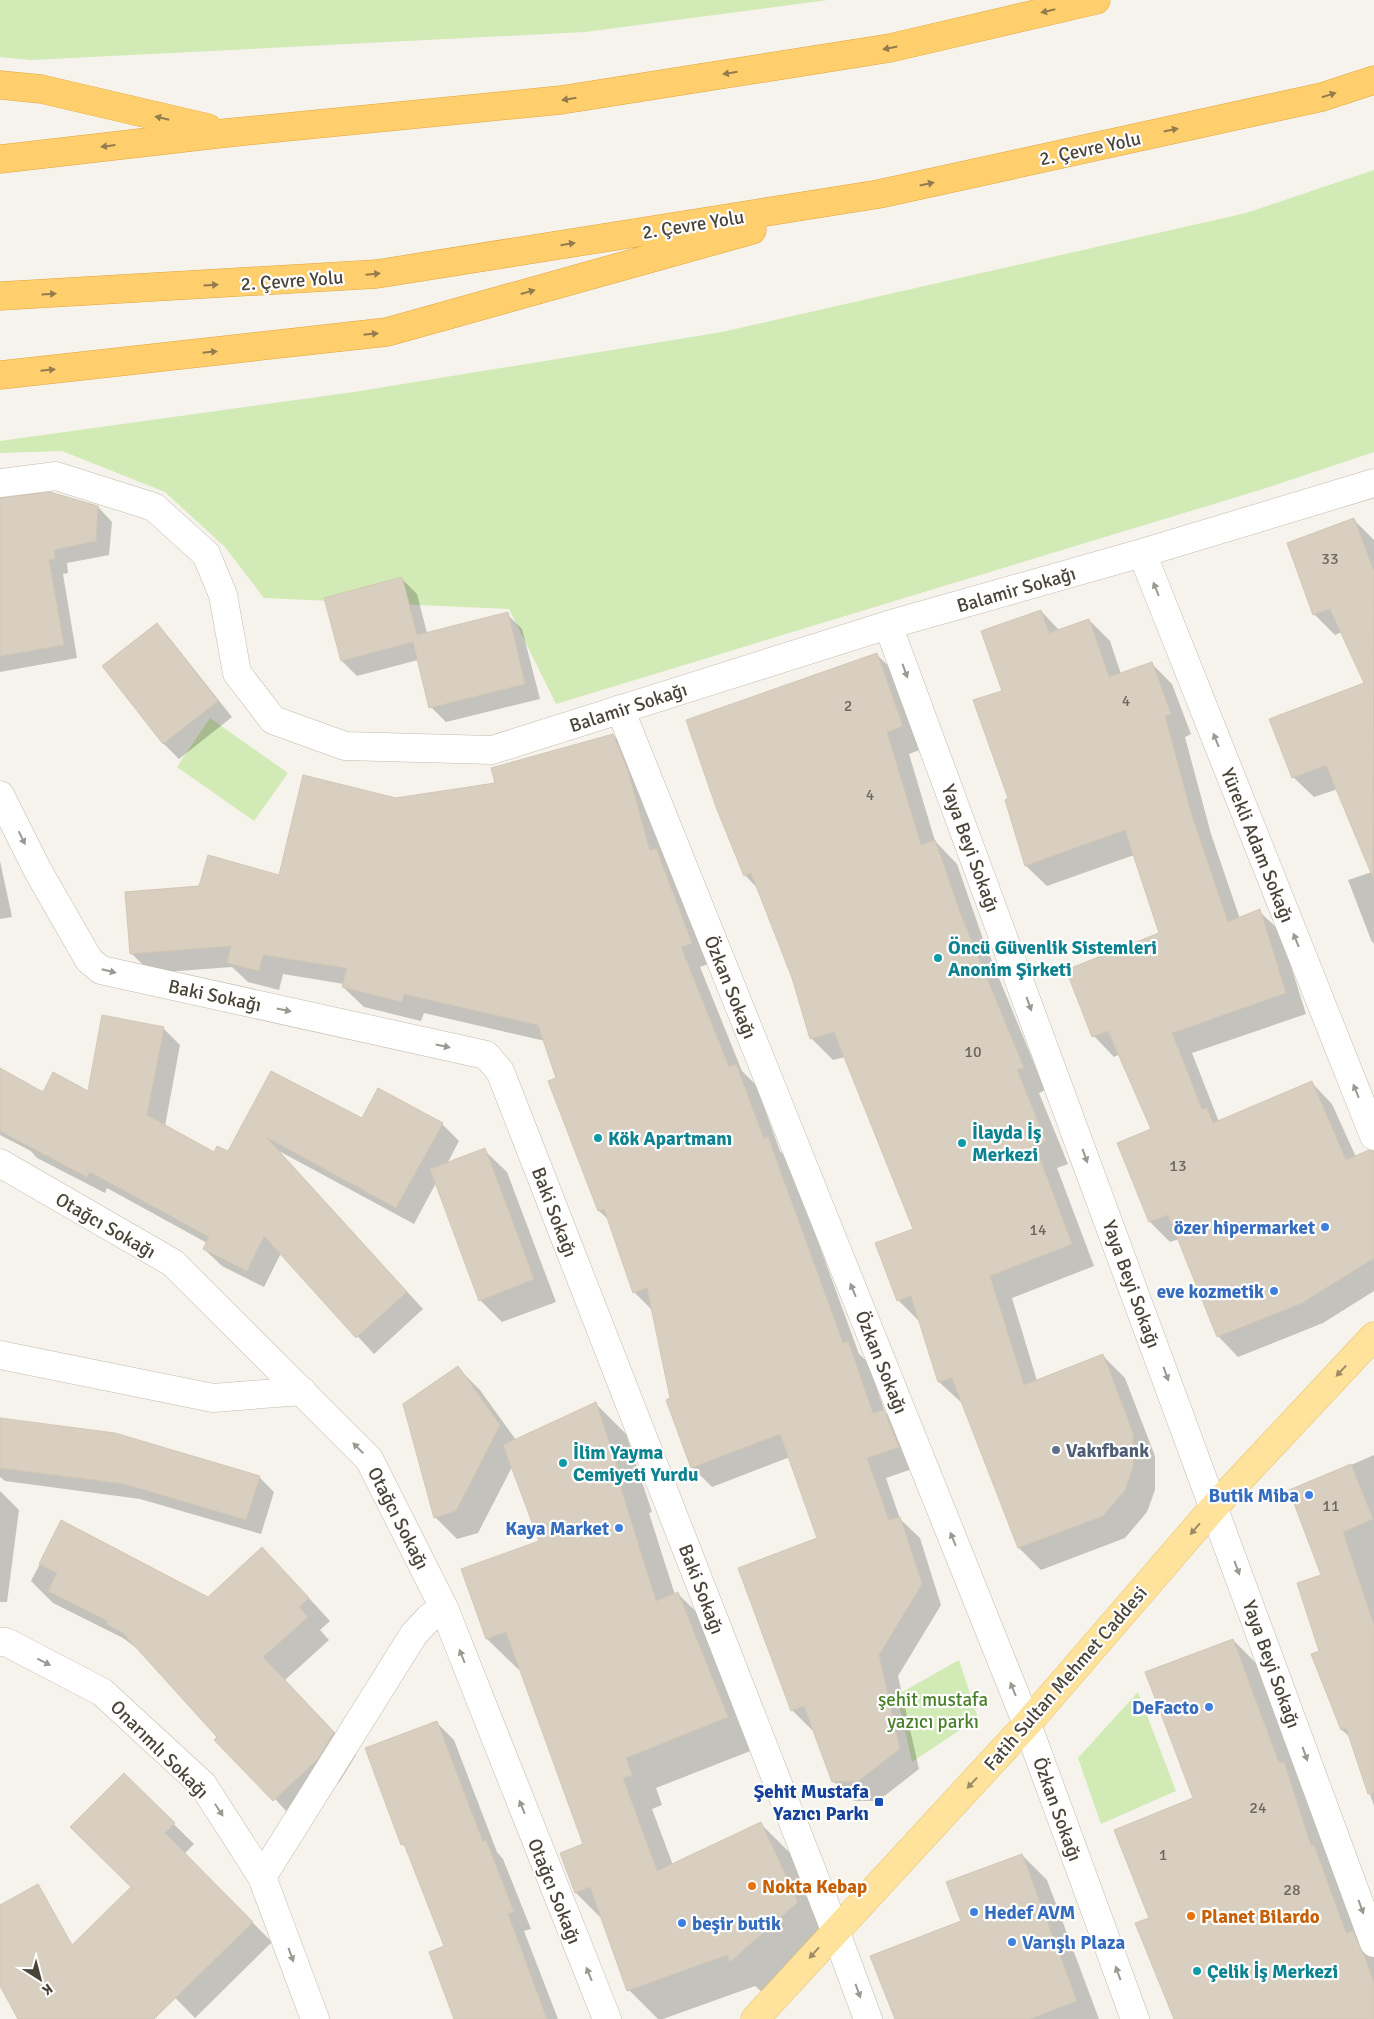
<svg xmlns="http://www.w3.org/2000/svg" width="1374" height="2019" viewBox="0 0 1374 2019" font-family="Signika,sans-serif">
<rect width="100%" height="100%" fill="#f6f3ec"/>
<path fill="#d2eab5" d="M0,0H828L585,32L31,60L0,57Z
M1374,170V452L1263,489L556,704L509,609L264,598L225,547L165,492L62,451L0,453V441L354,392L722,332L1246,213Z
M210,718L288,773L254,821L177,767Z
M959,1660L978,1718L912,1762L897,1695Z
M1138,1692L1176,1791L1101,1824L1078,1758Z"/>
<path fill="#0003" d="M0,499L98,507L112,522L109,555L67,563L68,573L63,574L77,658L0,672Z
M1354,520L1374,540V944L1371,940L1348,880L1372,872L1338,789L1314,797L1293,777L1365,683L1342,632L1335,635L1314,614Z
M402,579L417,594L427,633L507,614L522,629L540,699L446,722L431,707L418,660L357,676L342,661Z
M1041,611L1060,631L1089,620L1110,641L1121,674L1151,663L1172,684L1191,734L1185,737L1211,834L1240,919L1259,911L1280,931L1306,1014L1192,1053L1219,1122L1312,1083L1332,1104L1356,1157L1374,1151V1291L1323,1323L1238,1357L1218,1336L1179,1239L1170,1242L1150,1222L1119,1143L1153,1130L1120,1054L1114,1057L1094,1036L1160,934L1134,855L1047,886L1026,866L1006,800L1009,799L1004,692Z
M156,625L171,640L232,717L179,759L164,744L103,666Z
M876,654L899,676L925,748L909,754L935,841L957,864L983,939L1045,1090L1039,1093L1068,1164L1057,1168L1094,1266L1012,1298L1037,1381L1103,1356L1125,1378L1155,1456V1490L1147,1512L1125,1538L1041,1570L1019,1548L963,1404L939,1382L920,1322L898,1300L914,1230L845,1057L833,1060L811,1038L794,977L758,889L745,875Z
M613,735L633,755L711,963L700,967L742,1071L756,1085L780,1151L788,1159L859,1354L868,1362L885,1412L904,1431L918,1467L886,1478L900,1519L920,1538L941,1605L898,1676L919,1769L878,1801H854L833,1781L814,1729L812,1730L792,1710L818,1539L790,1457L712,1487L692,1467L671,1399L653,1311L634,1292L610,1221L599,1211L549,1082L558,1079L545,1041L424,1013L421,1021L364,1007L343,987L344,984L283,974L279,990L248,982L232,967L151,973L131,953L200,887L279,876L396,799L497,784Z
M0,861L12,917L0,919Z
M163,1028L180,1045L165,1126L214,1154L228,1153L271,1072L363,1120L442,1124L459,1141L447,1164L484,1150L507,1172L556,1302L502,1322L480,1300L436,1183L414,1224L279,1151L423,1309L374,1354L281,1253L264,1287L222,1266L204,1249L207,1243L107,1188L105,1193L37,1158L31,1151L0,1135V1070L44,1093H89Z
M458,1368L480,1390L516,1440L595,1403L626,1434L652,1512L649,1513L675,1595L678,1594L709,1624L758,1748L656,1788L662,1805L652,1809L673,1865L761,1824L791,1854L828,1933L762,1992L755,1986L663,2019H658L629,1990L603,1920L576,1893L585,1845L521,1668L518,1669L487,1639L462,1570L541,1542L512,1467L478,1533L457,1539L435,1517Z
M0,1419L259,1477L274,1492L261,1534L140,1499L5,1481L0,1477Z
M1374,1455V1806L1351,1738L1342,1730L1321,1651L1322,1576L1291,1491Z
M0,1491L19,1510L7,1602H0Z
M62,1522L208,1598L284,1571L330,1621L320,1630L329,1640L285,1680L356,1755L340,1781L296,1822L142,1652L123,1638L53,1603L31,1581Z
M1233,1640L1260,1667L1374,1954V2019H1176L1150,1918L1194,1799Z
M437,1723L454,1740L497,1852L503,1859L531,1929L524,1931L558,2019H456L445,1947L407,1848L402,1844Z
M124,1775L194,1844L184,1854L272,1942L195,2018L99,1920L133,1887Z
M1022,1855L1047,1880L1099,2019H896L963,1922Z"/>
<path fill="#d8cfc1" stroke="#d3c7b4" d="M50,492L98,506L96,541L54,550L55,559L49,560L64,645L0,656V498Z
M1354,518L1374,572L1373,878L1326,765L1292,778L1269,719L1364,683L1330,609L1313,615L1287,543Z
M402,577L417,635L508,612L525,684L429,708L413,642L341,661L324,598Z
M1041,610L1049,633L1089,619L1109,677L1152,662L1171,714L1165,716L1191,813L1228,922L1260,909L1286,993L1172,1033L1202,1109L1207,1108L1213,1123L1312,1081L1346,1160L1369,1150L1374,1151V1258L1302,1303L1217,1337L1168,1215L1149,1222L1117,1143L1151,1129L1108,1031L1092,1037L1066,970L1159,933L1125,830L1025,866L1005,800L1008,798L973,700L1002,691L981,631Z
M157,623L218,701L163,744L102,666Z
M877,653L903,726L887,732L921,845L935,840L961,915L1024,1068L1017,1070L1046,1141L1035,1146L1072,1244L990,1276L1024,1385L1103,1354L1133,1433V1467L1125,1490L1103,1516L1018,1548L952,1378L938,1382L911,1296L897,1301L875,1243L913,1229L834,1032L810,1039L792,978L751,873L744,876L716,807L686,720Z
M613,734L628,771L650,851L656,848L692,943L681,947L729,1067L736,1064L764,1139L768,1137L843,1343L848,1341L873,1413L884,1410L899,1447L867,1458L889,1520L900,1517L922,1584L879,1655L900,1749L858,1781L832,1782L804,1706L791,1711L738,1568L817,1538L780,1434L691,1468L666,1400L670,1398L647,1288L633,1293L604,1209L598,1211L548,1081L556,1078L538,1025L404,994L402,1002L342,987L347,968L263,955L259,971L227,963L231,946L130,954L125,892L199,886L208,855L279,875L303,775L396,798L495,783L491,768Z
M102,1015L164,1027L147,1115L214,1152L217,1146L228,1151L271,1071L362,1118L378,1088L443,1123L396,1208L266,1137L407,1292L356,1338L264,1236L247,1271L203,1249L209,1237L90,1172L87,1177L0,1131V1068L43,1092L53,1072L88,1091Z
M485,1148L534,1279L479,1301L430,1169Z
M458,1366L500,1425L456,1511L434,1518L403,1404Z
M596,1402L622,1481L619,1482L656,1601L678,1592L728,1717L626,1758L632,1775L623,1778L657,1871L761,1822L798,1902L730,1962L727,1955L627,1991L590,1887L575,1893L560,1853L583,1844L506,1632L486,1639L461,1569L539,1541L503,1445Z
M0,1418L115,1433L260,1476L246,1520L124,1484L0,1468Z
M1351,1464L1373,1519L1343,1532L1374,1625V1793L1368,1794L1346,1728L1341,1730L1311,1654L1319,1651L1297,1583L1321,1575L1289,1490Z
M61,1520L208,1597L262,1547L309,1598L299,1607L308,1617L263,1657L334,1732L318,1759L273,1801L214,1740L217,1737L122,1632L106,1624L108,1621L48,1591L57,1573L39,1564Z
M1233,1639L1279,1763L1284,1762L1311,1846L1314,1845L1346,1933L1353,1931L1364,1955L1374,1983V2019H1174L1135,1923L1149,1918L1114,1830L1193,1798L1145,1672Z
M437,1721L483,1842L486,1840L514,1912L508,1914L547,2019H454L429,1952L444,1946L404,1844L401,1845L365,1748Z
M124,1773L175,1823L165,1833L253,1922L154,2019H18L0,1986V1905L38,1884L72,1945L131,1887L70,1827Z
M1022,1854L1077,2001L1030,2019H895L870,1956L961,1921L946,1882Z"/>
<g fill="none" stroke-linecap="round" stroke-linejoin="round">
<defs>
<path id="minor" d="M0,483L56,476L154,507L206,554L223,595L237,673L273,720L345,746L492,750L888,625L1142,553L1374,483
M1142,553L1374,1136
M888,625L1374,1943
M620,709L1027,1724L1135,2019
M0,795L38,871L89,960L101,970L486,1055L500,1071L835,1930L868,2019
M0,1163L173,1263L369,1459L444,1608L607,2019
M0,1355L213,1398L302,1391
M0,1642H6L102,1692L203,1785L262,1877L315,2019
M262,1877L414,1634L429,1618L444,1608"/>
<path id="major" d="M755,2019L1027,1724L1215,1506L1374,1336"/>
<path id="highway" d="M0,85L41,89L208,128
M0,159L226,133L561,100L890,48L1096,0
M0,296L377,274L879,194L1322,97L1374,80
M0,375L387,332L752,230"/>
</defs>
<use href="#minor" stroke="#c2bbae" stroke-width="29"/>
<use href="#major" stroke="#e6c16a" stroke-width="29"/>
<use href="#highway" stroke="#e0a43c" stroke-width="29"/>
<use href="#minor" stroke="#fff" stroke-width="28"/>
<use href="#major" stroke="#ffe39c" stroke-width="28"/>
<use href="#highway" stroke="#ffcf6e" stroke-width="28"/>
</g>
<defs><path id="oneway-solid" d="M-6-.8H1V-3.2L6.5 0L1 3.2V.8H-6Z" transform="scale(1.25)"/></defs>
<g fill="#937c4e">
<use href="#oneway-solid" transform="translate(1048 11) rotate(167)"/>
<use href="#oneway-solid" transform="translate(890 48) rotate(169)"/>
<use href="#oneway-solid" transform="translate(730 73) rotate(171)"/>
<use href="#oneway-solid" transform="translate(1329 95) rotate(-18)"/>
<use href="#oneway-solid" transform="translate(569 99) rotate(171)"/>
<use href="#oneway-solid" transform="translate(162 118) rotate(-167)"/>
<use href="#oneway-solid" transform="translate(1171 130) rotate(-12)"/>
<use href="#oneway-solid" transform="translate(108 146) rotate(173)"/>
<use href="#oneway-solid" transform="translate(927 184) rotate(-12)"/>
<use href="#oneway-solid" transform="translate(568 244) rotate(-9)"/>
<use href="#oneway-solid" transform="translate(373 274) rotate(-5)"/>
<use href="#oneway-solid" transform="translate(211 285) rotate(-4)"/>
<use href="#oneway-solid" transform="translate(528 292) rotate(-16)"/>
<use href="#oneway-solid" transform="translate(49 294) rotate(-3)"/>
<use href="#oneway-solid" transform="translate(371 334) rotate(-6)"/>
<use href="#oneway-solid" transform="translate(210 352) rotate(-6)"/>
<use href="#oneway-solid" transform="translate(48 370) rotate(-6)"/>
</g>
<g fill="#9c9892">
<use href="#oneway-solid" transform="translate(1156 589) rotate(-112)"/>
<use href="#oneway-solid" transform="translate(905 671) rotate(70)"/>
<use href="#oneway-solid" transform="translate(1216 740) rotate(-112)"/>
<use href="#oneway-solid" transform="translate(22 838) rotate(64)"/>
<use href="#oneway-solid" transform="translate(1296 940) rotate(-112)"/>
<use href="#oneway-solid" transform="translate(109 971) rotate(14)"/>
<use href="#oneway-solid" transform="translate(1029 1004) rotate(70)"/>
<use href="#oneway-solid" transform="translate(284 1010) rotate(12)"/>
<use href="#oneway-solid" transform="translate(443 1046) rotate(12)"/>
<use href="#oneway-solid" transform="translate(1356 1091) rotate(-112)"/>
<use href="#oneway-solid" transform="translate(1085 1156) rotate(70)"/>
<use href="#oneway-solid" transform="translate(853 1290) rotate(-112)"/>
<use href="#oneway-solid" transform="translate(1166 1374) rotate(70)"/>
<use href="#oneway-solid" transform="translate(358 1448) rotate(-135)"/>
<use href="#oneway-solid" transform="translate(953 1539) rotate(-112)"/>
<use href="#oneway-solid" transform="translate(1237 1568) rotate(70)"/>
<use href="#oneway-solid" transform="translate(462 1656) rotate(-111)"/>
<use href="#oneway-solid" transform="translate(44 1662) rotate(27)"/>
<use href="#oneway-solid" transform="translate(1013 1689) rotate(-112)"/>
<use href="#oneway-solid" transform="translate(1305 1754) rotate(70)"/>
<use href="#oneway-solid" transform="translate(522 1807) rotate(-112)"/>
<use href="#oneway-solid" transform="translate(219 1810) rotate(57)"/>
<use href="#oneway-solid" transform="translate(1361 1907) rotate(70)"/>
<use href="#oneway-solid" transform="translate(291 1955) rotate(70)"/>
<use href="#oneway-solid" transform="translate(1118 1973) rotate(-110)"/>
<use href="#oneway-solid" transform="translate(589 1974) rotate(-112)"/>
<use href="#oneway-solid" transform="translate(858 1991) rotate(70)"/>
</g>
<g fill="#9c8c66">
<use href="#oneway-solid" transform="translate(1341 1371) rotate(133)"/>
<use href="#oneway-solid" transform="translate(1195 1529) rotate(131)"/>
<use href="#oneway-solid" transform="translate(972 1783) rotate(133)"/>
<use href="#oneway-solid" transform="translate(814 1953) rotate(132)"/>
</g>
<g fill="#0f9aa8" stroke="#fff" stroke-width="2">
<circle cx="938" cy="958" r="5"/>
<circle cx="598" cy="1138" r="5"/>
<circle cx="962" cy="1143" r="5"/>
<circle cx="563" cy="1463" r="5"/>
<circle cx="1197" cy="1971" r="5"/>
</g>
<g fill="#3f7fe0" stroke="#fff" stroke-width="2">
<circle cx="1325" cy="1227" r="5"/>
<circle cx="1274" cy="1291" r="5"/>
<circle cx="1309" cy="1495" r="5"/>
<circle cx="619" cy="1528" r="5"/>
<circle cx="1209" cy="1707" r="5"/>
<circle cx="974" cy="1912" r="5"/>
<circle cx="682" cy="1923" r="5"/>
<circle cx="1012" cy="1942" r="5"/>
</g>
<circle fill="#5c6f8a" stroke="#fff" stroke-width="2" cx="1056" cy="1450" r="5"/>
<rect fill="#1a4fb4" stroke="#fff" stroke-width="2" x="874" y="1797" width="10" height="10" rx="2.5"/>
<g fill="#e8710a" stroke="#fff" stroke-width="2">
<circle cx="752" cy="1886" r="5"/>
<circle cx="1191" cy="1916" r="5"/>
</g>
<g text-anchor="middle" stroke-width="4.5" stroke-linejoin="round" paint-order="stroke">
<g font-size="16" fill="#6e675b">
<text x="1330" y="564">33</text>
<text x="1126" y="706">4</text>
<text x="848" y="711">2</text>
<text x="870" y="800">4</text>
<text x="973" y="1057">10</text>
<text x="1178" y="1171">13</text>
<text x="1038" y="1235">14</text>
<text x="1331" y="1511">11</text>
<text x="1258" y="1813">24</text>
<text x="1163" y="1860">1</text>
<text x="1292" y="1895">28</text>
</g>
<g font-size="19" fill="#4b4439" stroke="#fff">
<text transform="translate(1090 148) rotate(-12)" y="7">2. Çevre Yolu</text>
<text transform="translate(693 224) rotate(-9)" y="7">2. Çevre Yolu</text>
<text transform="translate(292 280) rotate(-4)" y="7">2. Çevre Yolu</text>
<text transform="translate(1016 589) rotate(-16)" y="7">Balamir Sokağı</text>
<text transform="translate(628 707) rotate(-18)" y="7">Balamir Sokağı</text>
<text transform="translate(1258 845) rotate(68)" y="7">Yürekli Adam Sokağı</text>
<text transform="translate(971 848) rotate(70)" y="7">Yaya Beyi Sokağı</text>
<text transform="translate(731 987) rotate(68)" y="7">Özkan Sokağı</text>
<text transform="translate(215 995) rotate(12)" y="7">Baki Sokağı</text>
<text transform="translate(555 1212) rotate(69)" y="7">Baki Sokağı</text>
<text transform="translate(106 1225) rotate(30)" y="7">Otağcı Sokağı</text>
<text transform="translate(1132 1284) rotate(70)" y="7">Yaya Beyi Sokağı</text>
<text transform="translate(882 1362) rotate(68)" y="7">Özkan Sokağı</text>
<text transform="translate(399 1518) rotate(63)" y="7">Otağcı Sokağı</text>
<text transform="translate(702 1589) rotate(69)" y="7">Baki Sokağı</text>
<text transform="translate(1272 1664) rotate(70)" y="7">Yaya Beyi Sokağı</text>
<text transform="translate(1065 1678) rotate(-49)" y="7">Fatih Sultan Mehmet Caddesi</text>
<text transform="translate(160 1749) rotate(45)" y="7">Onarımlı Sokağı</text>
<text transform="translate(1058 1809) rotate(70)" y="7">Özkan Sokağı</text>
<text transform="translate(555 1891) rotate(68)" y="7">Otağcı Sokağı</text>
</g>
<g font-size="19" font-weight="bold" fill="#0d838f" stroke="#fff" text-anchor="start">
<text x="948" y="954">Öncü Güvenlik Sistemleri<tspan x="948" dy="22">Anonim Şirketi</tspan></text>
<text x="972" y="1139">İlayda İş<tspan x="972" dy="22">Merkezi</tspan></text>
<text x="608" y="1145">Kök Apartmanı</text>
<text x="573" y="1459">İlim Yayma<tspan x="573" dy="22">Cemiyeti Yurdu</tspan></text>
<text x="1207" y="1978">Çelik İş Merkezi</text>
</g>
<g font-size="19" font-weight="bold" fill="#366cbe" stroke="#fff" text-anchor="end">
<text x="1315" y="1234">özer hipermarket</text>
<text x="1264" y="1298">eve kozmetik</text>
<text x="1299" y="1502">Butik Miba</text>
<text x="609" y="1535">Kaya Market</text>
<text x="1199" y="1714">DeFacto</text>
<text x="984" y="1919" text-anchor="start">Hedef AVM</text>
<text x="692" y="1930" text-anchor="start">beşir butik</text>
<text x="1022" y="1949" text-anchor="start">Varışlı Plaza</text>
</g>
<g font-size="19" font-weight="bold" fill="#4e5e75" stroke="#fff" text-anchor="start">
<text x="1066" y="1457">Vakıfbank</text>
</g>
<g font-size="19" fill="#4a7f2a" stroke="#fff">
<text x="933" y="1706">şehit mustafa<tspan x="933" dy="22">yazıcı parkı</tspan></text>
</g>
<g font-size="19" font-weight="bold" fill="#164399" stroke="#fff" text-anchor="end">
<text x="869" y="1798">Şehit Mustafa<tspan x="869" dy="22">Yazıcı Parkı</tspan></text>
</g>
<g font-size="19" font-weight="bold" fill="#c56008" stroke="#fff" text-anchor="start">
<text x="762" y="1893">Nokta Kebap</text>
<text x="1201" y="1923">Planet Bilardo</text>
</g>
</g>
<g transform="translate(40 1979) rotate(144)" stroke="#ffffff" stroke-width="4" paint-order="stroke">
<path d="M0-4L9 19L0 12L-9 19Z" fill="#4b4439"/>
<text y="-8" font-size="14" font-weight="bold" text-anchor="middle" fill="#4b4439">K</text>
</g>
</svg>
